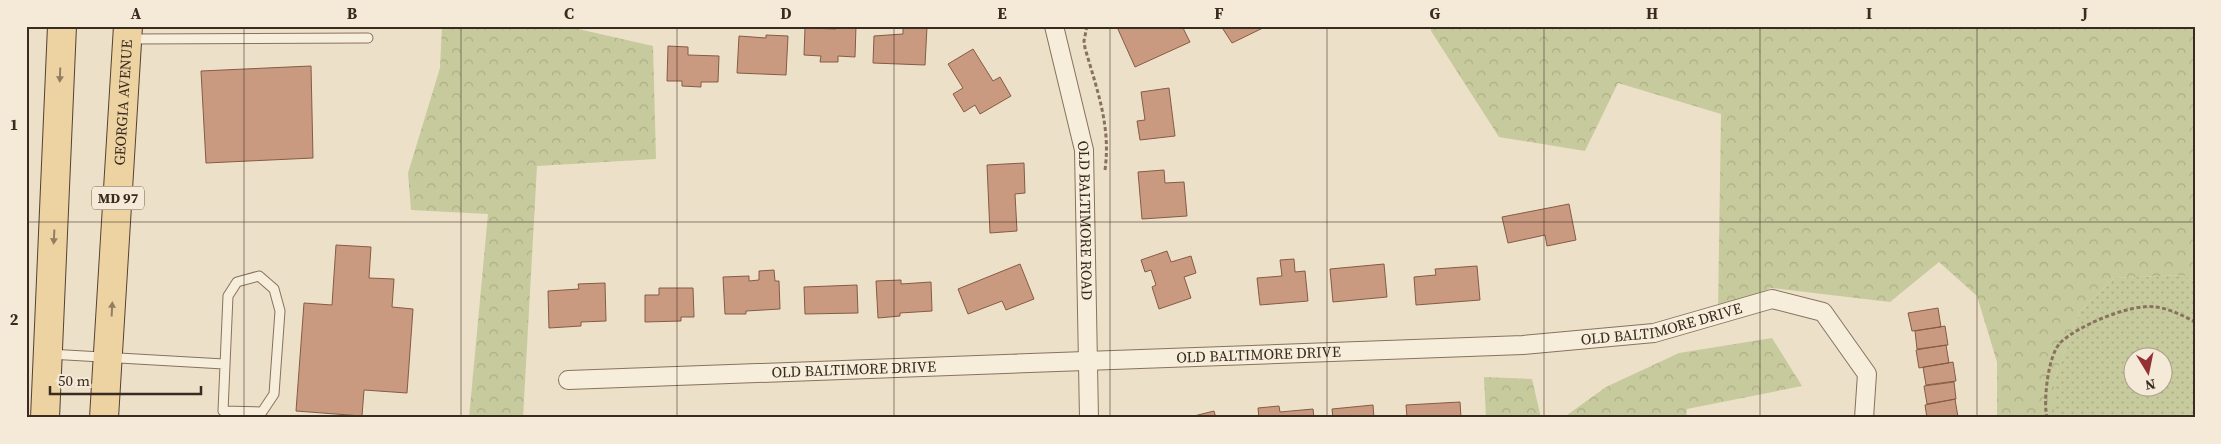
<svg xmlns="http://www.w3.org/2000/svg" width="2221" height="444" viewBox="0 0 2221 444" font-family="'Source Serif 4',serif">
<defs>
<pattern id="grass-dots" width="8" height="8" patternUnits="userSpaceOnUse" patternTransform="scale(1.25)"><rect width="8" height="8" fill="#c7ca9c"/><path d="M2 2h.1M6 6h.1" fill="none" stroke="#acae86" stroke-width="1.8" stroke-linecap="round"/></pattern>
<pattern id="forest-crowns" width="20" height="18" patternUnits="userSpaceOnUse" patternTransform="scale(1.25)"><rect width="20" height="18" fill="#c7ca9c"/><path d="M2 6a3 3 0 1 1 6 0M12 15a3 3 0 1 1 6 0" fill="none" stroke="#acae86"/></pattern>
</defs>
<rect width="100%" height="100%" fill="#ece0c8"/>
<path fill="url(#grass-dots)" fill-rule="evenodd" d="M2183,275L2195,282V418H2054V380L2080,311L2114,278ZM2134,356H2164V386H2134Z"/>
<path fill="url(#forest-crowns)" d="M442,26H565L653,46L656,159L537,166L523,418H469L488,214L411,210L408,173L440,68Z
M1431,26H2195V282L2183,275L2114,278L2080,311L2054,380V418H1997V362L1977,296L1939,262L1890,302L1771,288L1718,314L1721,114L1618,83L1585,151L1499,137L1431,31Z
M1772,338L1802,386L1687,409L1686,418H1563L1606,387L1679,353Z
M1484,377L1532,379L1541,418H1486Z"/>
<path fill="#c99a7f" stroke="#865b44" d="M836,26H856L855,57L838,56V62H820L821,56L804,55L805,28L836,29Z
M903,26L927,27L925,65L873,63L874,36L903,34Z
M1119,26H1182L1190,42L1135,67L1117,27Z
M1221,26H1267L1232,43Z
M766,35L788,36L786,75L737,73L739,36L766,38Z
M668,46L688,47V55L719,56L718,82H701V87L682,86V81H667Z
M973,49L993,81L1000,77L1011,96L980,114L975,105L964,112L953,94L963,88L948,64Z
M311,66L313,158L206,163L201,71Z
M1169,88L1175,136L1140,140L1137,121L1145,120L1141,92Z
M1024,163L1025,193L1015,194L1017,231L990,233L987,165Z
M1164,170L1165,183L1184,182L1187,216L1142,219L1138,172Z
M1569,204L1576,240L1547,246L1545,235L1508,243L1502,217Z
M336,245L371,247L369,278L394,279L392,307L413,309L407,393L364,390L362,416L296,411L304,303L332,305Z
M1167,251L1171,262L1191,256L1196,273L1184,277L1191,298L1159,309L1152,287L1156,285L1151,270L1145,272L1141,260Z
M1294,259L1295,272L1305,271L1308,301L1260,305L1257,278L1282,276L1280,260Z
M1020,264L1034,299L1006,310L1002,301L968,314L958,289Z
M1384,264L1387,297L1333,302L1330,269Z
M1477,266L1480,300L1416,305L1414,277L1436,275L1435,269Z
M774,270L775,281H779L780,309L746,311V314H725L723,277L749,276V281L759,280V271Z
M901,280V284L931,282L932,311L900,313V316L878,318L876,281Z
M605,283L606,321L581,322V326L549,328L548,291L579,289L578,284Z
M857,285L858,313L805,314L804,287Z
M659,288H693L694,317H681V321L645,322V295H659Z
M1938,308L1941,327L1912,331L1908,313Z
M1945,326L1948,345L1917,349L1915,331Z
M1946,345L1949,363L1919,368L1916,350Z
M1953,362L1956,381L1926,385L1923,367Z
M1954,382L1956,399L1927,404L1924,386Z
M1955,399L1958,417L1927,418L1925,405Z
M1460,402L1461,418H1407L1406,405Z
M1373,405L1374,418H1333L1332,409Z
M1279,406L1280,412L1313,409L1314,418H1259L1258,408Z
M1214,411L1216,418H1186Z"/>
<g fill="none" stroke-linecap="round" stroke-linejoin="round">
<defs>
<path id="lane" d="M130,39L368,38
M259,276L274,289L280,311L274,394L262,412L223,411L228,296L237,282Z
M49,354L224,364"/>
<g id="street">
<path id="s1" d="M1054,26L1084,150L1089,418"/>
<path id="s2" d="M568,380L1523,345L1654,333L1772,299L1823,312L1867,374L1864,418"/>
</g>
<g id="primary">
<path d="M45,418L62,26"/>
<path id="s3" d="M104,418L128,26"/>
</g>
</defs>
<use href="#lane" stroke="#88725d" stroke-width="11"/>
<use href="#street" stroke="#88725d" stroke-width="20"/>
<use href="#primary" stroke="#564131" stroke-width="30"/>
<path stroke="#88725d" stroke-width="3" stroke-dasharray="4 2.5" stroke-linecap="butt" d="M1087,26L1084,41L1085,48C1097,90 1111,126 1105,170
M2047,418C2043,401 2048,356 2060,343C2077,326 2131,303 2156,307C2170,309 2182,315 2195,322"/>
<use href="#lane" stroke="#f7eddb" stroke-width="9"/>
<use href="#street" stroke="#f7eddb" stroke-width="18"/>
<use href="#primary" stroke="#edd2a2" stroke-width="28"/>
</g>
<defs><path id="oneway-solid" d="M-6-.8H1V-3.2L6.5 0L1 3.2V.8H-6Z" transform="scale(1.25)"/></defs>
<g fill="#937e61">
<use href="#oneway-solid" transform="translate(60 75) rotate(92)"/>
<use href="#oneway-solid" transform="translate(54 237) rotate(93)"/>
<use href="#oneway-solid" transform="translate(112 309) rotate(-87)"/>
</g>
<path fill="none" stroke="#392b20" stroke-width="1" stroke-opacity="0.55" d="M244,26V418M461,26V418M677,26V418M894,26V418M1110,26V418M1327,26V418M1544,26V418M1760,26V418M1977,26V418M26,222H2195"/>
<g text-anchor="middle" stroke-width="5" stroke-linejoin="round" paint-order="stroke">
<rect fill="#f4ead7" stroke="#716457" stroke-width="1" x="92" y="186.5" width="52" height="23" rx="4"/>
<g font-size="14" font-weight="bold" fill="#392b20">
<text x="118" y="203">MD 97</text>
</g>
<g font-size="15" fill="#392b20" stroke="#f4ead7">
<text dy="5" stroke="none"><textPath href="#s3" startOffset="316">GEORGIA AVENUE</textPath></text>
<text dy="5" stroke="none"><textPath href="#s1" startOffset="198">OLD BALTIMORE ROAD</textPath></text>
<text dy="5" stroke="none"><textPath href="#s2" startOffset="1096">OLD BALTIMORE DRIVE</textPath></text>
<text dy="5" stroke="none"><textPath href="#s2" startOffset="691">OLD BALTIMORE DRIVE</textPath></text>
<text dy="5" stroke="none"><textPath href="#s2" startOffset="286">OLD BALTIMORE DRIVE</textPath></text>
</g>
</g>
<rect width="2221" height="444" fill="none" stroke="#f4ead7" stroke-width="55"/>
<g transform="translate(2148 372) rotate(170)"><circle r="24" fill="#f4ead7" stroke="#a99e8e"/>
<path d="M0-4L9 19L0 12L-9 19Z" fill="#943036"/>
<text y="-8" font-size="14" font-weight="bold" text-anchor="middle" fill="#392b20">N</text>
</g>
<path d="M50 386v8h151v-8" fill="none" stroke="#392b20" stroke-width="2.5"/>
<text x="58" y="386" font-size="15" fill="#392b20" stroke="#f4ead7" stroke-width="4" paint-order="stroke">50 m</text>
<rect x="28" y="28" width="2166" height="388" fill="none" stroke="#392b20" stroke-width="2"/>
<g font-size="16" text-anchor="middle" font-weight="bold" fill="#392b20">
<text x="136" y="19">A</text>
<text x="352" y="19">B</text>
<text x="569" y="19">C</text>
<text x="786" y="19">D</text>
<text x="1002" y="19">E</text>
<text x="1219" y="19">F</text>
<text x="1435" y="19">G</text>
<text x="1652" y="19">H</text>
<text x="1869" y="19">I</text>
<text x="2085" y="19">J</text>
<text x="14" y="130">1</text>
<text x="14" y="325">2</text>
</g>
</svg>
